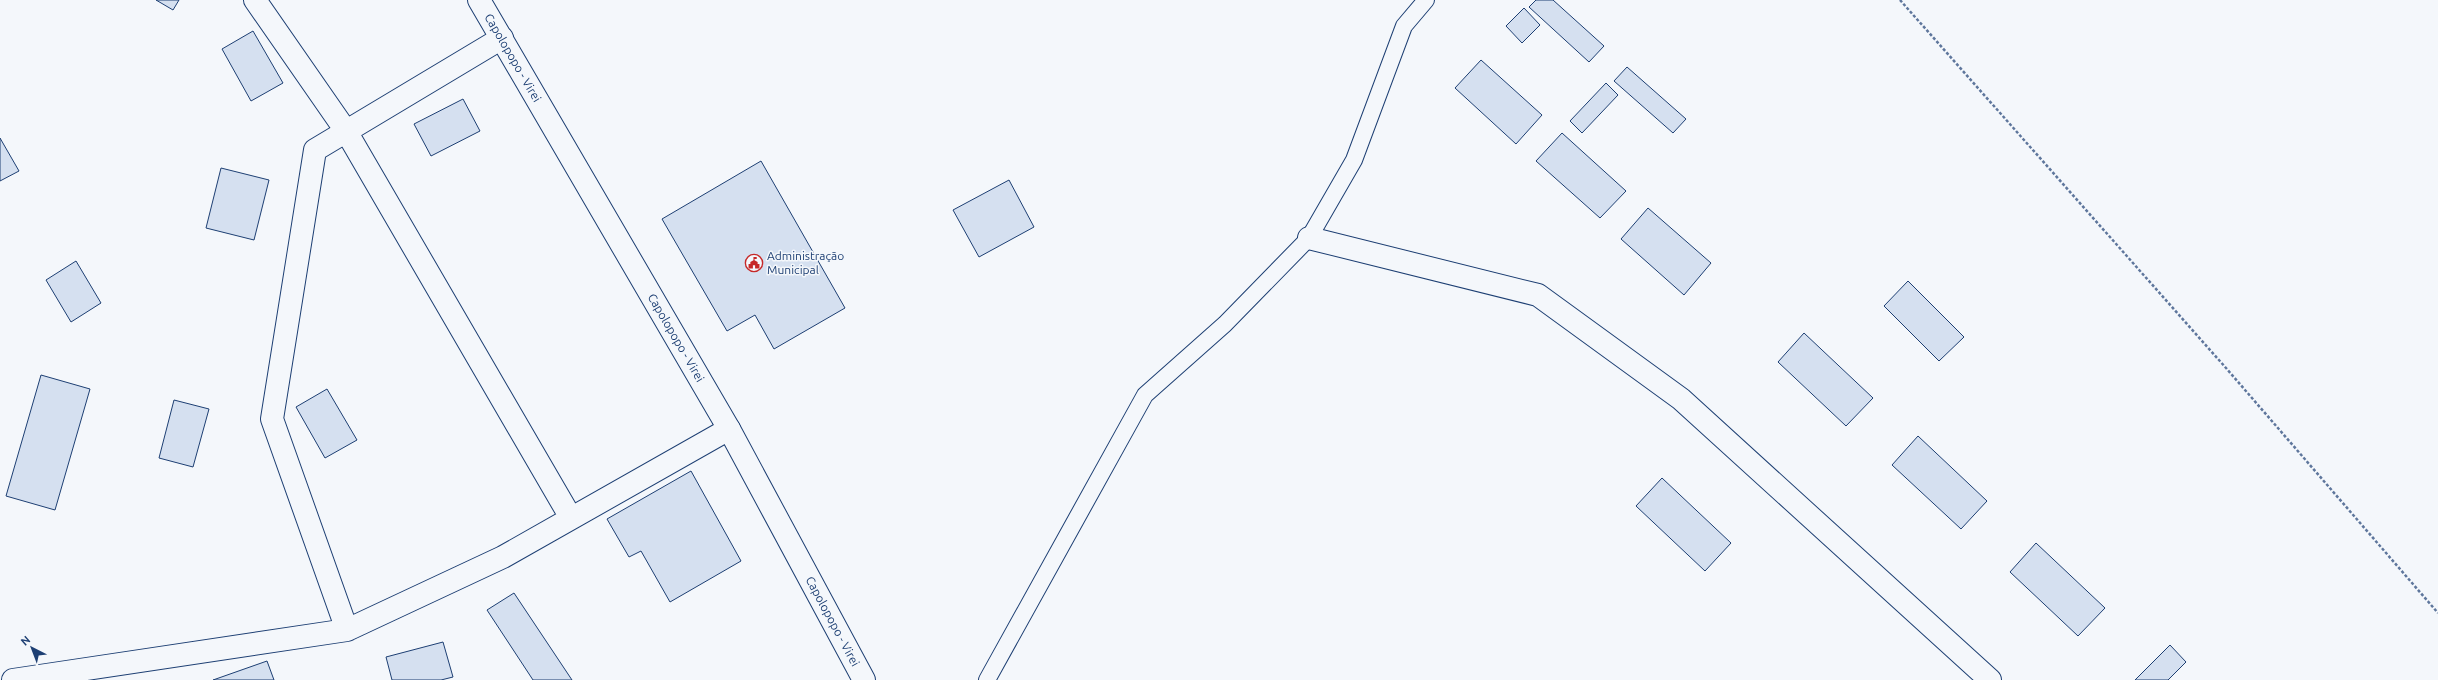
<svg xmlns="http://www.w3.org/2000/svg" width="2438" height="680" viewBox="0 0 2438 680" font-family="Ubuntu,sans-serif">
<rect width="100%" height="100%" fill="#f4f7fb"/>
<path fill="#d5e0f0" stroke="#1d3f73" d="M156,0H179L173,10Z
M1536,0H1553L1604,46L1589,62L1529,7Z
M1524,8L1540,25L1522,43L1506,26Z
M253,31L283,83L251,101L222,49Z
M1481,60L1542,115L1516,144L1455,88Z
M1627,67L1686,119L1673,133L1614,81Z
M1606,83L1618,95L1582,133L1570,121Z
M463,99L480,131L431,156L414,124Z
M1562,133L1626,191L1600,218L1536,161Z
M0,138L19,171L0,181Z
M761,161L845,308L774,349L755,315L727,331L662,219Z
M221,168L269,180L254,240L206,228Z
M1009,180L1034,227L979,257L953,210Z
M1648,208L1711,263L1684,295L1621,239Z
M76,261L101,303L71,322L46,280Z
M1908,281L1964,337L1939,361L1884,306Z
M1804,333L1873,398L1846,426L1778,362Z
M41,375L90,389L55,510L6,496Z
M327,389L357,440L325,458L296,407Z
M174,400L209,409L193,467L159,458Z
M1918,436L1987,501L1961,529L1892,465Z
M691,471L741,561L670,602L641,551L629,557L607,519Z
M1662,478L1731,543L1705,571L1636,506Z
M2036,543L2105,608L2078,636L2010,572Z
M514,593L572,680H533L487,610Z
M443,642L453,677L441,680H392L386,657Z
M2170,645L2186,662L2168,680H2135Z
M267,661L274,680H213Z"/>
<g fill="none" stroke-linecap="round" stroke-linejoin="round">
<defs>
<path id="service" d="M987,680L1145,395L1225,324L1309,238L1354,160L1404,26L1426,0"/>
<path id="minor" d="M255,0L346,131L571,518
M1309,238L1538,295L1681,399L1990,680
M347,630L272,419L315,150L502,38
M13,680L347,630L503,557L729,429"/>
<g id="tertiary">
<path id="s1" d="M479,0L729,429L864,680"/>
</g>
</defs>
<use href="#service" stroke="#1d3f73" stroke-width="18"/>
<use href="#minor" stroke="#1d3f73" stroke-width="24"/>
<use href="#tertiary" stroke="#1d3f73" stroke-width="24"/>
<path stroke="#5e769c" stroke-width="2.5" stroke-dasharray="3 2" stroke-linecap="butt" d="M1900,0L2226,368L2438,613"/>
<use href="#service" stroke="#f4f7fb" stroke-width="16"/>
<use href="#minor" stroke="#f4f7fb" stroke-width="22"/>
<use href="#tertiary" stroke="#f4f7fb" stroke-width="22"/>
</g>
<defs>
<symbol id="civic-ring" viewBox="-11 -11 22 22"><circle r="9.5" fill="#f4f7fb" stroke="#c62828" stroke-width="1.5"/><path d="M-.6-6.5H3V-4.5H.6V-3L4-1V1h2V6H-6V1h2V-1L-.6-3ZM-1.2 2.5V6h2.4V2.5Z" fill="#c62828"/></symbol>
</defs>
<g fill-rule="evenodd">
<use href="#civic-ring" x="744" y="253" width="20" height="20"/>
</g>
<g text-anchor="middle" stroke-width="3" stroke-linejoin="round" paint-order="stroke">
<g font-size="12" fill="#1d3f73" stroke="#f4f7fb">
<text dy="4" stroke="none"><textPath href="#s1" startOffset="67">Capolopopo - Virei</textPath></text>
<text dy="4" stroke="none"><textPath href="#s1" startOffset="391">Capolopopo - Virei</textPath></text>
<text dy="4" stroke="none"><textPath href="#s1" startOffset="715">Capolopopo - Virei</textPath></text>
</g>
<g font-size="12" fill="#1d3f73" stroke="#f4f7fb" text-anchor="start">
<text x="767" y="260">Administração<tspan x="767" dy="14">Municipal</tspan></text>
</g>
</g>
<g transform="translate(32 648) rotate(318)" stroke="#f4f7fb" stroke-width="3" paint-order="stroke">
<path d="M0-3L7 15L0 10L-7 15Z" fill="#1d3f73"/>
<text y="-6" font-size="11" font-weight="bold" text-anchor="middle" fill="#1d3f73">N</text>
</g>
</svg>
